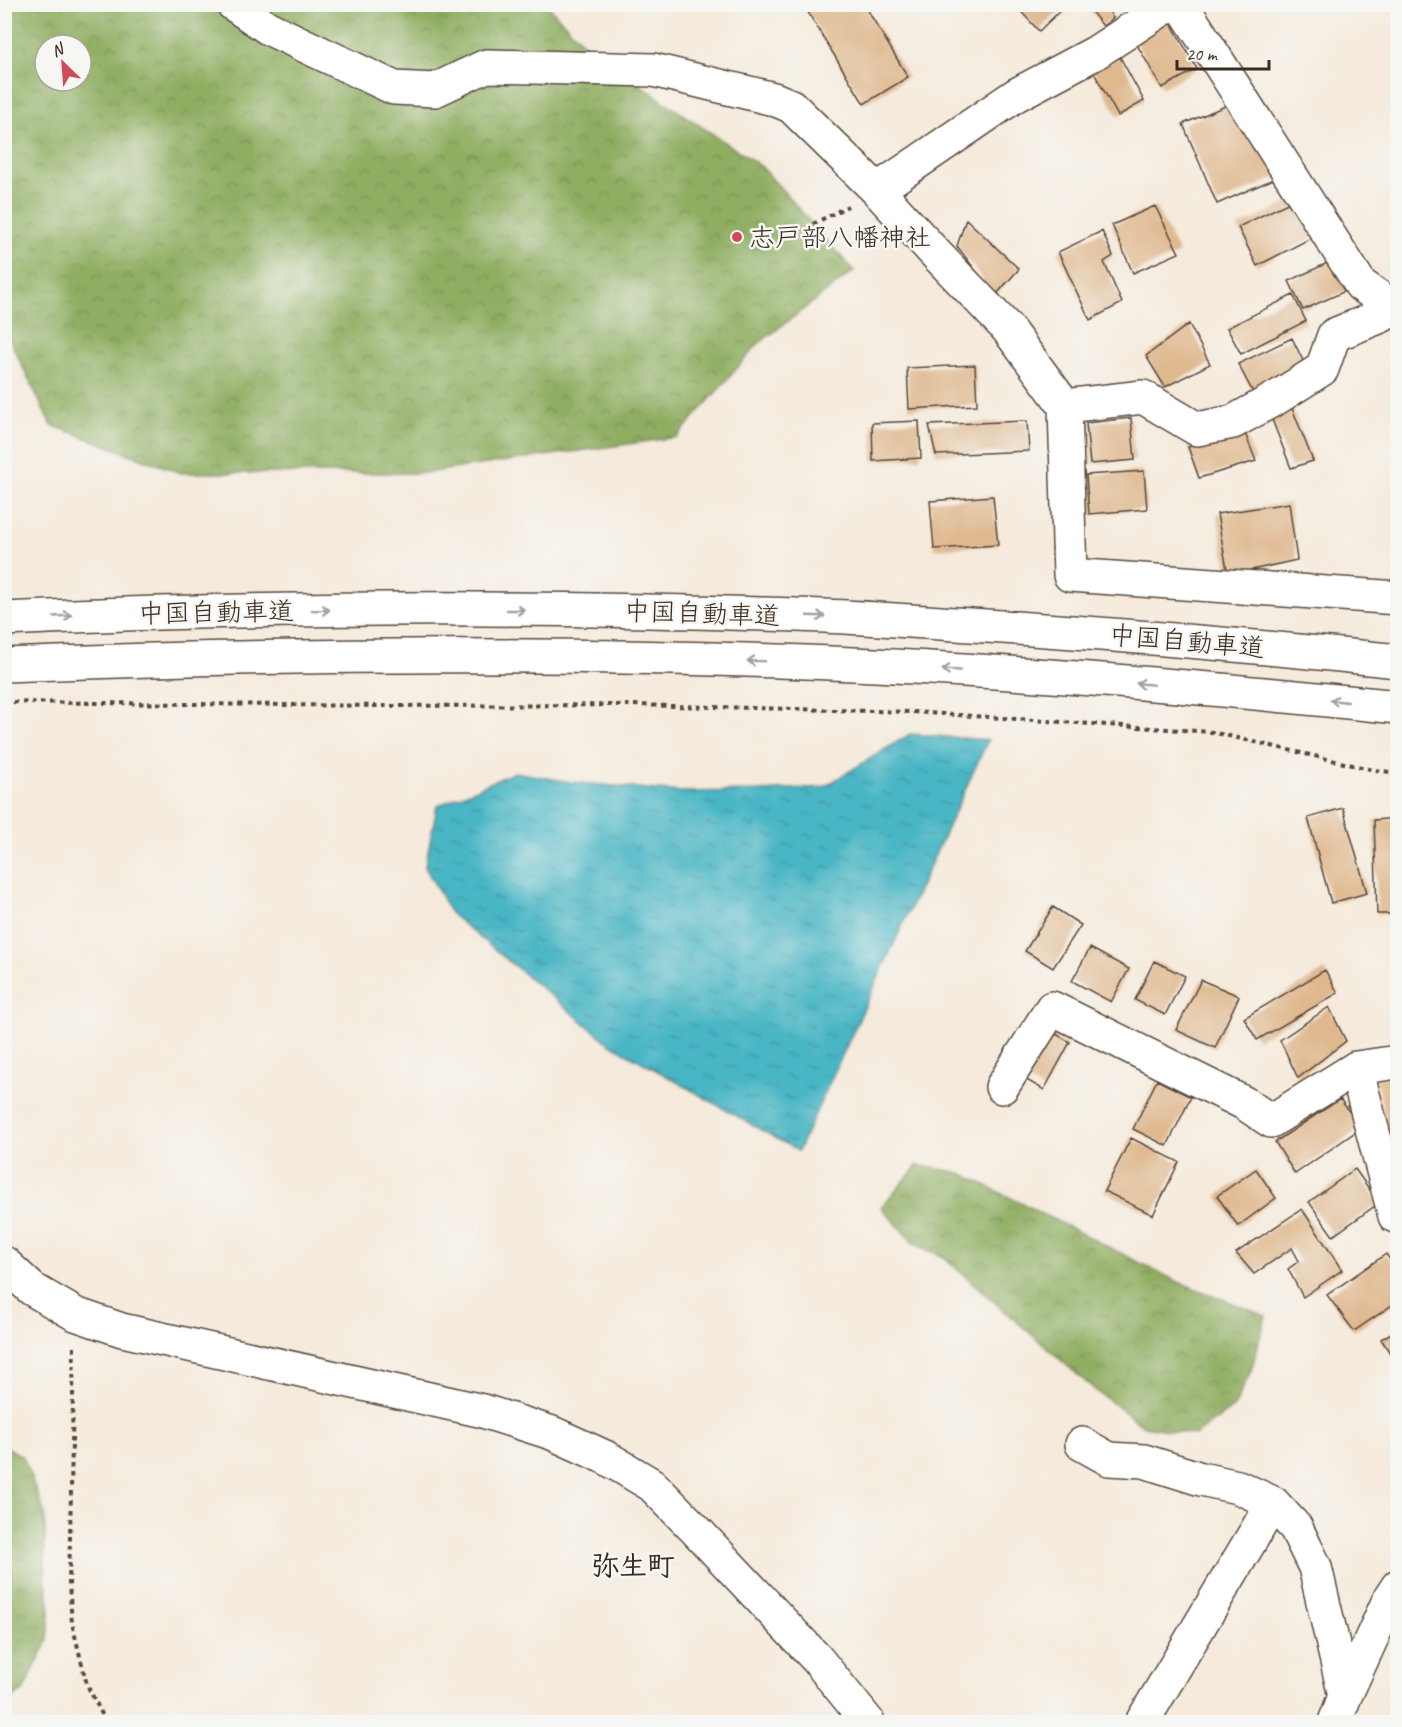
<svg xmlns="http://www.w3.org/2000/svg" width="1402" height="1727" viewBox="0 0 1402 1727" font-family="Caveat,'Klee One',sans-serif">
<defs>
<pattern id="forest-crowns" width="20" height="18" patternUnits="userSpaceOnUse" patternTransform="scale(1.5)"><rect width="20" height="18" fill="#90ae62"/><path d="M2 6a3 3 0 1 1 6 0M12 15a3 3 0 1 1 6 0" fill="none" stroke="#778e50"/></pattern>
<pattern id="water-ripples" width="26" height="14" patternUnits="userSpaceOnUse" patternTransform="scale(1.5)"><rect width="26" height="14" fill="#49b6c5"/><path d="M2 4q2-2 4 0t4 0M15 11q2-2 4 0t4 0" fill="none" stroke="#3e949f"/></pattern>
</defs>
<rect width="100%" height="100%" fill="#f6f6f2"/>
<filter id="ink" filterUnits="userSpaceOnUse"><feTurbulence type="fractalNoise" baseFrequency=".0167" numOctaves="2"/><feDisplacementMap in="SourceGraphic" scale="12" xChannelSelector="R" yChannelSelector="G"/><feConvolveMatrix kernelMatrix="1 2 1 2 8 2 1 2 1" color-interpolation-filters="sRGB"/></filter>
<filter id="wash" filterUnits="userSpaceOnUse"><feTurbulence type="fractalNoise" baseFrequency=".008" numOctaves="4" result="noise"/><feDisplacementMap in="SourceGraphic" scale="24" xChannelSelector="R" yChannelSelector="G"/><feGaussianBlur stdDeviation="1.35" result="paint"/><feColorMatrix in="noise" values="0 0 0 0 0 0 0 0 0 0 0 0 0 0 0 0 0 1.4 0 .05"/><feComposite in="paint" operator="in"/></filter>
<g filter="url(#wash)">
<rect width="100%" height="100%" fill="#f5eadb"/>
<path fill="url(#forest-crowns)" stroke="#666c40" stroke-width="1.5" fill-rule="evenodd" d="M5,5H547L586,46L676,110L761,166L854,271L758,344L677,437L424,473H181L51,425L5,330ZM45,45H81V81H45Z
M918,1165L961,1173L1176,1281L1266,1316L1251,1371L1234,1407L1195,1435L1144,1426L1095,1390L942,1256L914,1244L881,1207Z
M5,1446L23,1457L45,1514V1574L50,1611L48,1641L23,1691L5,1702Z"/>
<path fill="url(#water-ripples)" stroke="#427072" stroke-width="1.5" d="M910,734L988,740L798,1151L610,1044L451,914L425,867L437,806L515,772L570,782L681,792L759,791L824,787Z"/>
<g id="blocks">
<path fill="#dfb88e" d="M803,4H864L908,77L864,104Z
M1014,4H1062L1064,7L1039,31Z
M1085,4H1105L1113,18L1103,26Z
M1167,16L1197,69L1162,88L1132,36Z
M1120,57L1144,101L1118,116L1093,71Z
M1244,98L1278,177L1217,204L1183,124Z
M1302,196L1319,234L1257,266L1238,227Z
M1155,206L1179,253L1133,273L1112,225Z
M966,219L1019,269L995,296L957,246Z
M1102,231L1113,256L1104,262L1122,303L1090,320L1058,252Z
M1336,259L1350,289L1303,310L1289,281Z
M1293,295L1306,321L1241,354L1227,328Z
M1189,324L1210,364L1165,387L1146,356Z
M1292,338L1309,373L1256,398L1238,364Z
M975,365L977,405L909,409L907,368Z
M1292,408L1313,461L1291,468L1271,417Z
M1131,418L1135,460L1090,464L1086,423Z
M919,421L921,458L873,461L872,423Z
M1027,421L1029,451L936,455L929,425Z
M1244,431L1256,461L1199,478L1188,447Z
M1144,471L1147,509L1089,514L1086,475Z
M993,496L998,545L934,549L930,501Z
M1289,503L1297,560L1228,575L1217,514Z
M1343,808L1367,893L1331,903L1308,818Z
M1398,818V914H1377L1374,820Z
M1053,907L1081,925L1053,968L1025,951Z
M1090,948L1129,969L1111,1002L1072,981Z
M1154,961L1185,976L1165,1015L1135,1000Z
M1325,970L1338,993L1257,1040L1244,1018Z
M1201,980L1239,996L1215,1048L1176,1030Z
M1329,1007L1346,1041L1298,1078L1280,1040Z
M1049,1030L1070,1042L1044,1090L1023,1078Z
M1398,1074V1167H1395L1376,1079Z
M1157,1080L1191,1097L1167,1146L1133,1129Z
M1340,1099L1361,1128L1295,1174L1275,1142Z
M1131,1138L1179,1162L1153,1215L1104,1191Z
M1256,1169L1276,1198L1238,1226L1217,1196Z
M1355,1169L1379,1203L1333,1236L1309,1202Z
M1302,1209L1342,1270L1303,1297L1288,1269L1299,1261L1292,1248L1254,1274L1236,1253Z
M1386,1254L1398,1270V1301L1354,1331L1327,1295Z
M1398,1329V1365L1381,1339Z"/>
</g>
</g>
<g filter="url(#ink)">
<use href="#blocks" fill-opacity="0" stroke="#57473a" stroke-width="1.5"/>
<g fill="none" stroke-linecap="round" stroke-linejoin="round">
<defs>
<path id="minor" d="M233,4L268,28L394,88L435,90L486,66L653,70L774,99L791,106L877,190L934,252L1007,328L1065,406
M1181,4L1361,285L1395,308H1398
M877,190L1016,95L1095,53L1170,4
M1395,308L1381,316L1334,335L1322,369L1278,397L1233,422L1197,429L1143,397L1065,406L1070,575L1398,598
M1002,1087L1052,1008L1244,1103L1271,1121L1356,1068
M1395,1216L1356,1068L1398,1062
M4,1263L32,1289L75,1314L122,1330L483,1411L552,1433L607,1458L652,1485L694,1528L817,1659L868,1722
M1082,1444L1109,1459L1144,1461L1201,1479L1238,1487L1273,1503L1296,1528L1315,1567L1345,1696
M1142,1722L1273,1503
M1335,1722L1345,1696L1390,1598L1398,1586"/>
<path id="highway" d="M4,619C277,606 551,606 824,616C873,618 922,622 971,625C1114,634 1256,646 1398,661
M4,665C280,654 556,652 831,663C1021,671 1209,688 1398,707"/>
</defs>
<use href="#minor" stroke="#57473a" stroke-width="36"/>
<use href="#highway" stroke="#57473a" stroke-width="36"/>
<path stroke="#57473a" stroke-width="4" stroke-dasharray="4.5 4.5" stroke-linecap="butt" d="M813,224L848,206
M4,702L382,706L633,705L913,712L1212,732L1374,770L1398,773
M74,1347L69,1584L72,1623L87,1685L106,1722"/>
<use href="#minor" stroke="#fff" stroke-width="33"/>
<use href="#highway" stroke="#fff" stroke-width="33"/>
</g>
<defs><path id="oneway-shaft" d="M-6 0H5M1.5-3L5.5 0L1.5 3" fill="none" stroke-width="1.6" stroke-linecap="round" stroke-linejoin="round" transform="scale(1.5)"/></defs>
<g stroke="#a79f9a">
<use href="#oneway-shaft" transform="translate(321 610) rotate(-1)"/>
<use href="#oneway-shaft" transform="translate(516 610)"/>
<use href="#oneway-shaft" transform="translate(63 616) rotate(-3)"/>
<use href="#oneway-shaft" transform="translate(816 616) rotate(2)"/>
<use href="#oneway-shaft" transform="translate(756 661) rotate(-179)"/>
<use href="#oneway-shaft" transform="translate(951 670) rotate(-177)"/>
<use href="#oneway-shaft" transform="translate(1145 684) rotate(-175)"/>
<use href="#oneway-shaft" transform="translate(1339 701) rotate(-174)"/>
</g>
</g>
<circle fill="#d1495b" stroke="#f6f6f2" stroke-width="2" cx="737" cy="237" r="6"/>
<g text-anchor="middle" stroke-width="5" stroke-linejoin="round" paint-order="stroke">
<g font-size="26" fill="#3b2a1e" stroke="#f6f6f2" text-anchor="start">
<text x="749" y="246">志戸部八幡神社</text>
</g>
<g font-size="26" fill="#3b2a1e" stroke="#f6f6f2">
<text transform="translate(216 612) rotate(-1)" y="9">中国自動車道</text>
<text transform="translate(702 613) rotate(2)" y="9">中国自動車道</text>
<text transform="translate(1187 641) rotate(5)" y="9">中国自動車道</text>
</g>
<g font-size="28" font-weight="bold" fill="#3b2a1e" stroke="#f6f6f2">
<text x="633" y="1575">弥生町</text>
</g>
</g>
<rect width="1402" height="1727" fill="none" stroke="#f6f6f2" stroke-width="24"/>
<g transform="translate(63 63) rotate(335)"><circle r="28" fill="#f6f6f2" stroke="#aba49d" stroke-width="1.5"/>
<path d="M0-4.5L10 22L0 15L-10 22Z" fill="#d1495b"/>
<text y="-9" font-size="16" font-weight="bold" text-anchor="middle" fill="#3b2a1e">N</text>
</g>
<path d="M1177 60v9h92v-9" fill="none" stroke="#3b2a1e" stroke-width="3"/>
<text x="1186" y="60" font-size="18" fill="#3b2a1e" stroke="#f6f6f2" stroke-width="4.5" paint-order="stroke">20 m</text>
</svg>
